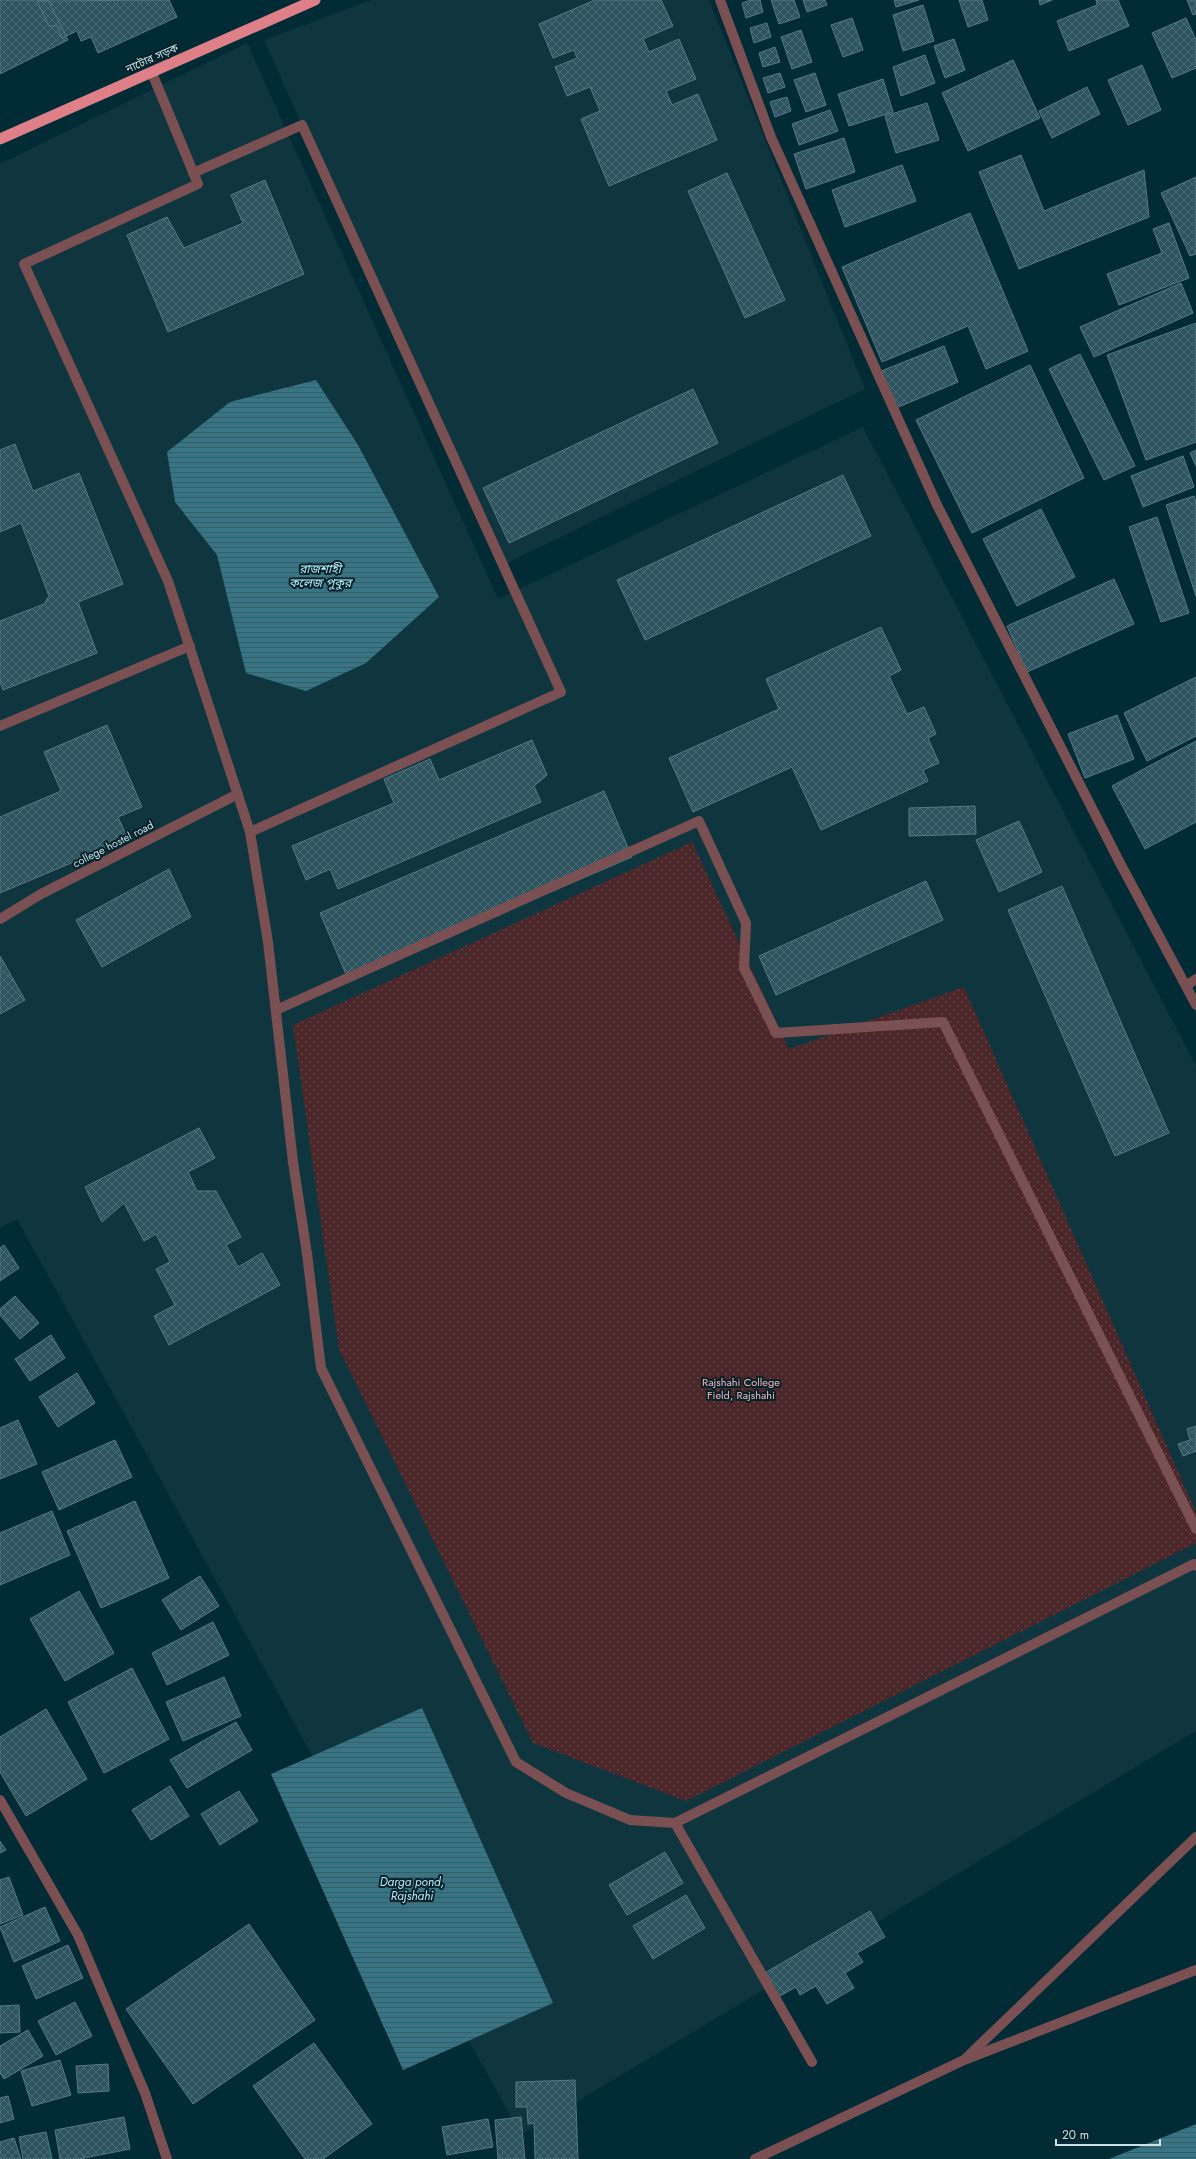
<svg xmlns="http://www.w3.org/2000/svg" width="1196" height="2159" viewBox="0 0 1196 2159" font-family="Jost,'Noto Sans Bengali',sans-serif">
<defs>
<pattern id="grass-dots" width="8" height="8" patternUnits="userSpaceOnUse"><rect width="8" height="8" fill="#4c272a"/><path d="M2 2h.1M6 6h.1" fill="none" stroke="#654649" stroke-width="1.8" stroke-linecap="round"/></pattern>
<pattern id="water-rules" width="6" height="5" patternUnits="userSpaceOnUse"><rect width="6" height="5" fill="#377585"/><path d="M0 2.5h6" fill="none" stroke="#3a5c66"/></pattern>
<pattern id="building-cross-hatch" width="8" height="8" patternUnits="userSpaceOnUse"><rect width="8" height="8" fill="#2e545f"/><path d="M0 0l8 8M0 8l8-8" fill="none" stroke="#4b6c76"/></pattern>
</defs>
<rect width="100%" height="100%" fill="#012b35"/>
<path fill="#0f363f" d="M371,0H709L865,389L499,567L264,40Z
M247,43L498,599L863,427L1196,1066V1731L521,2135L17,1219L0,1228V164Z"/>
<path fill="url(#grass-dots)" d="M692,842L789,1049L964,987L1196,1512V1543L686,1801L533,1743L339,1349L293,1025Z"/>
<path fill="url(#water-rules)" d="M316,380L358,445L439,597L366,663L306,691L246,673L217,555L175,502L167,452L230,402Z
M422,1708L553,2003L403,2070L271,1774Z
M1196,2124V2159H1109Z"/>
<path fill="url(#building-cross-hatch)" stroke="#537a85" d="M0,0H48L68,40L0,74Z
M169,0L177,17L98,53L91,37L81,41L77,31L62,38L57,26H49L37,1Z
M595,0H661L673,26L643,39L649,52L679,39L696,79L666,91L672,105L698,94L717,140L609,186L581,119L600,111L590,87L567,96L555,67L577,58L574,50L553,58L539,24Z
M751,0H760L763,12L746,18L742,3Z
M771,0H794L800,17L779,24Z
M803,0H825L827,5L807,12Z
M894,0H919L896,7Z
M959,0H982L988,20L968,27Z
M1039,0H1052L1040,5Z
M1096,0H1118L1129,26L1069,51L1057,21L1097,5Z
M1187,0H1196V14L1193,15Z
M923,5L934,41L903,51L893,15Z
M852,18L863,50L843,57L831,25Z
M1186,18L1196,40V68L1172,78L1152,33Z
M767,23L771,37L754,43L750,28Z
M801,30L812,62L792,69L781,37Z
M954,39L965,70L945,78L934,46Z
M775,47L780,62L763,67L759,53Z
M925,55L935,83L901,96L893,67Z
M1013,60L1040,118L968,151L942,93Z
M1142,65L1161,110L1128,125L1108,80Z
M780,73L785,87L768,93L763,78Z
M815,73L826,105L806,112L794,80Z
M883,79L893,112L849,126L838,94Z
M1087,87L1100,114L1052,138L1039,111Z
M787,97L791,111L775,117L770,102Z
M927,103L939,140L896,153L885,116Z
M830,110L838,131L799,145L792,124Z
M844,138L855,172L806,189L794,154Z
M1021,155L1044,211L1144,170L1149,217L1019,269L979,172Z
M902,165L916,201L845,227L832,190Z
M727,173L785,300L745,318L688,191Z
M1196,177V254L1190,256L1161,193Z
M265,180L304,274L168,332L127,235L167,217L184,248L243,223L231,195Z
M970,213L1028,351L986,369L968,326L882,362L842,267Z
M1169,223L1189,278L1119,305L1107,274L1162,253L1153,229Z
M1181,283L1193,313L1094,357L1080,327Z
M1196,323V442L1146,460L1107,355Z
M944,346L958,382L896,408L881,371Z
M1080,354L1135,466L1104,480L1049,369Z
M1030,365L1084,478L972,533L916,420Z
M693,389L718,443L509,543L483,488Z
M15,444L33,491L79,473L123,584L78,602L97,653L3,690L0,682V621L44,604L49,596L21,523L0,532V450Z
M1196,450V466L1190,453Z
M1183,456L1194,487L1143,507L1131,476Z
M843,475L871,536L645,640L617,580Z
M1194,496L1196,502V596L1166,505Z
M1041,509L1075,577L1017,606L983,539Z
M1157,517L1189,613L1161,622L1129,527Z
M1114,579L1134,624L1027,672L1007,626Z
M881,627L901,670L889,676L907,714L924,707L936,734L928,738L939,763L923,770L928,781L821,830L792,767L693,812L669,758L779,709L766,679Z
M1196,677V736L1147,761L1124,713Z
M1117,715L1134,759L1085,778L1068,734Z
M107,725L142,807L118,817L128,839L0,893V817L61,791L44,752Z
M532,740L547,775L534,786L541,802L338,889L330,869L306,880L292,846L394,803L384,779L430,759L439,780Z
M1196,741V822L1145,849L1112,786Z
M604,791L632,857L348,979L320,913Z
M975,806L976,834L909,836V808Z
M1019,821L1042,872L999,892L976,840Z
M169,869L191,917L102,967L76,920Z
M926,881L943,920L776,995L759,956Z
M1062,886L1169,1133L1115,1156L1008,910Z
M0,956L25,1000L0,1014Z
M199,1128L215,1158L188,1172L197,1191H216L241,1237L226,1245L238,1267L262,1253L280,1285L169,1345L154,1316L175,1305L156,1269L170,1262L156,1234L144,1241L124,1203L102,1222L85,1187Z
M4,1245L19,1268L0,1281V1248Z
M15,1296L39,1323L20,1339L0,1315V1309Z
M51,1335L65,1358L30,1381L15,1359Z
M77,1373L95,1403L58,1427L39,1397Z
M18,1420L37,1464L0,1479V1428Z
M1196,1426V1451L1183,1456L1178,1444L1190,1440L1187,1429Z
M115,1440L132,1477L59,1510L42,1472Z
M135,1501L169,1578L101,1608L67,1531Z
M52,1511L70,1555L0,1585V1533Z
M200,1576L219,1606L181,1630L162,1600Z
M79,1591L114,1653L65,1681L30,1619Z
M213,1622L229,1655L167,1685L152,1653Z
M132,1668L169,1739L104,1773L68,1702Z
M224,1677L241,1716L183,1741L166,1702Z
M46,1709L87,1779L26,1816L0,1772V1737Z
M236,1722L252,1750L187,1788L170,1760Z
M170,1786L189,1816L151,1840L132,1810Z
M239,1791L258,1821L220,1845L201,1814Z
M0,1841L6,1850L0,1853Z
M665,1852L683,1883L627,1915L609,1885Z
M9,1877L23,1915L0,1924V1880Z
M686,1895L705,1928L653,1959L633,1926Z
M45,1907L60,1941L14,1962L0,1927Z
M870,1911L885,1937L857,1953L863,1962L845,1973L854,1988L827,2004L816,1986L800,1995L796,1987L778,1997L765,1973Z
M249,1924L315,2020L193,2104L126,2009Z
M68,1945L83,1978L36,1999L22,1966Z
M75,2002L92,2036L56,2055L38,2021Z
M19,2005L20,2032L0,2033V2006Z
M28,2030L43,2056L4,2079L0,2073V2046Z
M314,2043L372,2124L323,2159H305L253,2086Z
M60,2060L71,2095L32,2106L21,2071Z
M108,2064L109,2091L78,2093L76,2066Z
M575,2080L578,2159H535L534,2123L528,2124L527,2107H516V2082Z
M8,2096L14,2119L0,2123V2098Z
M124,2117L130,2149L79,2159H60L55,2130Z
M521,2117L525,2159H498L495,2120Z
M488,2119L493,2147L447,2155L442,2127Z
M46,2132L52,2159H23L19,2137Z
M14,2138L21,2159H0V2142Z"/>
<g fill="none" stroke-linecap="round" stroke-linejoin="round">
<path stroke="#7b5053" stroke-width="10" d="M0,726L190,646
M0,919L41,894L238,794"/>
<path stroke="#7b5053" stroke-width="10" d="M720,0L771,137L937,505L1120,863L1196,1005
M152,73L198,184L24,264L168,581L250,832L268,942L293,1162L307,1254L321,1368L516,1762L566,1793L630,1820L675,1823L1194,1564L1196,1566
M193,173L302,125L561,692L250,832
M1186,986L1196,979
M276,1010L699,821L746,923L744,968L776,1033L943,1022L1196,1529
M0,1800L78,1935L145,2093L167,2159
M675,1823L812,2062
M964,2060L1196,1837"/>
<path stroke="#7b5053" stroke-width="10" d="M755,2159L964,2060L1196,1970"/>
<path stroke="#df8088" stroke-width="11" d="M0,139L315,0"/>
</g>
<g text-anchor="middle" stroke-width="4" stroke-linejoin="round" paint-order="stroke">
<g font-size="11" fill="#cde2e8" stroke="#032128">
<text transform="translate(152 58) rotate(-24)" y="4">নাটোর সড়ক</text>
<text transform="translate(113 844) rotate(-27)" y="4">college hostel road</text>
</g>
<g font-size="11" fill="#f9b6ba" stroke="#032128">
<text x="741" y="1386">Rajshahi College<tspan x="741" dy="13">Field, Rajshahi</tspan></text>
</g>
<g font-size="12" font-style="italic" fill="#b7edfc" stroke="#032128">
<text x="320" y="573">রাজশাহী<tspan x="320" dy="14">কলেজ পুকুর</tspan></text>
<text x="412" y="1886">Darga pond,<tspan x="412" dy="14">Rajshahi</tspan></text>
</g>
</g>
<path d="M1056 2139v6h104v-6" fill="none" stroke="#cde2e8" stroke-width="2"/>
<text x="1062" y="2139" font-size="12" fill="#cde2e8" stroke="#032128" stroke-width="3" paint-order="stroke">20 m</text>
</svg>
